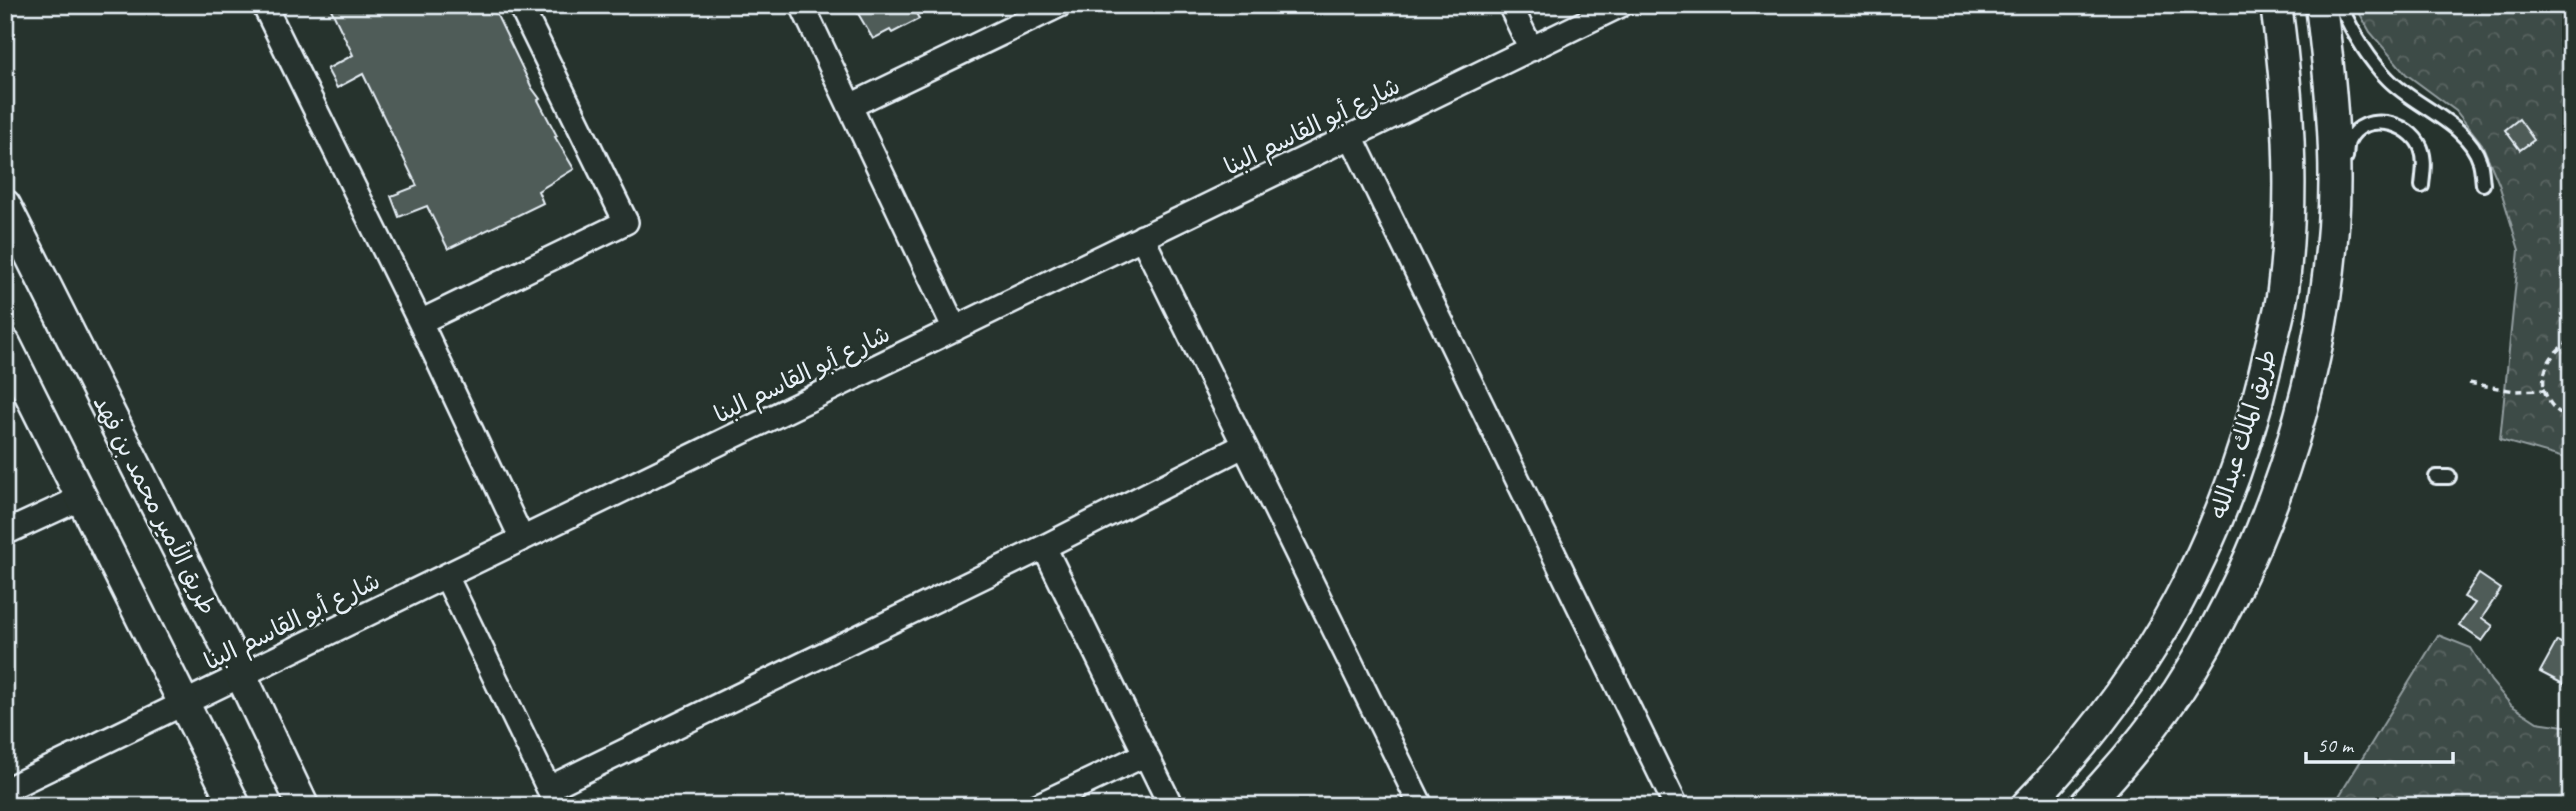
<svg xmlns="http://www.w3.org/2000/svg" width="2576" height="811" viewBox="0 0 2576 811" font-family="Caveat,'Playpen Sans Arabic',sans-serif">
<defs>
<pattern id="park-crowns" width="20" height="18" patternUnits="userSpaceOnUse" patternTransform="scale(1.75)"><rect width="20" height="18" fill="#3e4b47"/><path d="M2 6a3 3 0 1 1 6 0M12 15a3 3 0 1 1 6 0" fill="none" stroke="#5a6562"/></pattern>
</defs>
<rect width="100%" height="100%" fill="#26332d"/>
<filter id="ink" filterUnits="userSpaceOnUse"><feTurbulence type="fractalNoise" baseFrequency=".0143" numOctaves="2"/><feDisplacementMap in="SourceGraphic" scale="14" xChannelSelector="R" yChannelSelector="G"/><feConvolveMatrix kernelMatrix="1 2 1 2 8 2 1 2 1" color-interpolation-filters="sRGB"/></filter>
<g filter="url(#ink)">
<path fill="url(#park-crowns)" stroke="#939ea0" stroke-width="2" d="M2355,5H2571V460L2500,440L2519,250L2499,184L2482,144L2456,111L2406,74L2370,32Z
M2438,635L2471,648L2491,681L2511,705L2537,722L2571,727V806H2333Z"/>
<path fill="#505c59" stroke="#e8f1f8" stroke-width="2" d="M329,5H492L532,88L540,99L538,100L557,136L555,137L574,169L538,191L543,203L448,249L427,206L399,217L391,196L417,186L363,74L337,88L327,69L353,55Z
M853,5H912L919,19L892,33L890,30L873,39Z
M2519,119L2534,140L2520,150L2505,130Z
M2479,574L2501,589L2482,618L2493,626L2482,641L2459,625L2475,603L2464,597Z
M2557,641L2571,648V688L2540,672Z"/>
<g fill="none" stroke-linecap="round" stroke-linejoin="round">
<defs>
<path id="service" d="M2340,5C2352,31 2368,59 2388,79C2415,107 2468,123 2480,162C2482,169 2482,177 2483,184
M2346,157C2347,152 2346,145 2349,140C2364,111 2410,121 2421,148C2426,161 2423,174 2422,186
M2436,477H2449"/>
<path id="minor" d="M264,5L420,322L522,539
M802,5L955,329
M1510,5L1531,49
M850,106L1060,5
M1351,136L1676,806
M1142,237L1421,806
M420,322L626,222L520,5
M5,533L81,498
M1044,547L1171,806
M446,576L557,806
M549,788L1044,547L1243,446
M5,790L1621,5
M1037,806L1146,754"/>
<path id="tertiary" d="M5,205L241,675L303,806
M5,344L235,806
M2026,806C2150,680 2228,534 2267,362C2272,338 2280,314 2283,290C2295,196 2289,98 2276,5
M2084,806C2118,770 2150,732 2178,691C2266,555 2321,389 2333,227C2338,155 2330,78 2321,5"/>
</defs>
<use href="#service" stroke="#e8f1f8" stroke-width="18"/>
<use href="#minor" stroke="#e8f1f8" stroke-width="28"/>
<use href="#tertiary" stroke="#e8f1f8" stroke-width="35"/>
<path stroke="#e8f1f8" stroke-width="3.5" stroke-dasharray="7 5" stroke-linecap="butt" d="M2571,341C2537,358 2532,403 2571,419
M2469,383L2515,391L2545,390"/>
<use href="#service" stroke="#26332d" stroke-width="12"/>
<use href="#minor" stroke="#26332d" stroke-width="23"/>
<use href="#tertiary" stroke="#26332d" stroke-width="30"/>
</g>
</g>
<g text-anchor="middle" stroke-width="5" stroke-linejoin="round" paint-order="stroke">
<g font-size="24" fill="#e8f1f8" stroke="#26332d">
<text transform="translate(1312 126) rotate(-26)" y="8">شارع أبو القاسم البنا</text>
<text transform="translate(802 374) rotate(-26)" y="8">شارع أبو القاسم البنا</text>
<text transform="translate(2243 434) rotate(-73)" y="8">طريق الملك عبدالله</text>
<text transform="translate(155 505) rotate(63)" y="8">طريق الأمير محمد بن فهد</text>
<text transform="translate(292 621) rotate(-26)" y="8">شارع أبو القاسم البنا</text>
</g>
</g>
<rect width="2576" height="811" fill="none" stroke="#26332d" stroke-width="28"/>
<rect x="14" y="14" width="2548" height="783" fill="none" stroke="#e8f1f8" stroke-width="2.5" filter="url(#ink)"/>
<path d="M2306 752v10h147v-10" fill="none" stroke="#e8f1f8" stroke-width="3.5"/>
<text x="2317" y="752" font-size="21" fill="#e8f1f8" stroke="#26332d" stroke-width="5" paint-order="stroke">50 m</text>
</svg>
